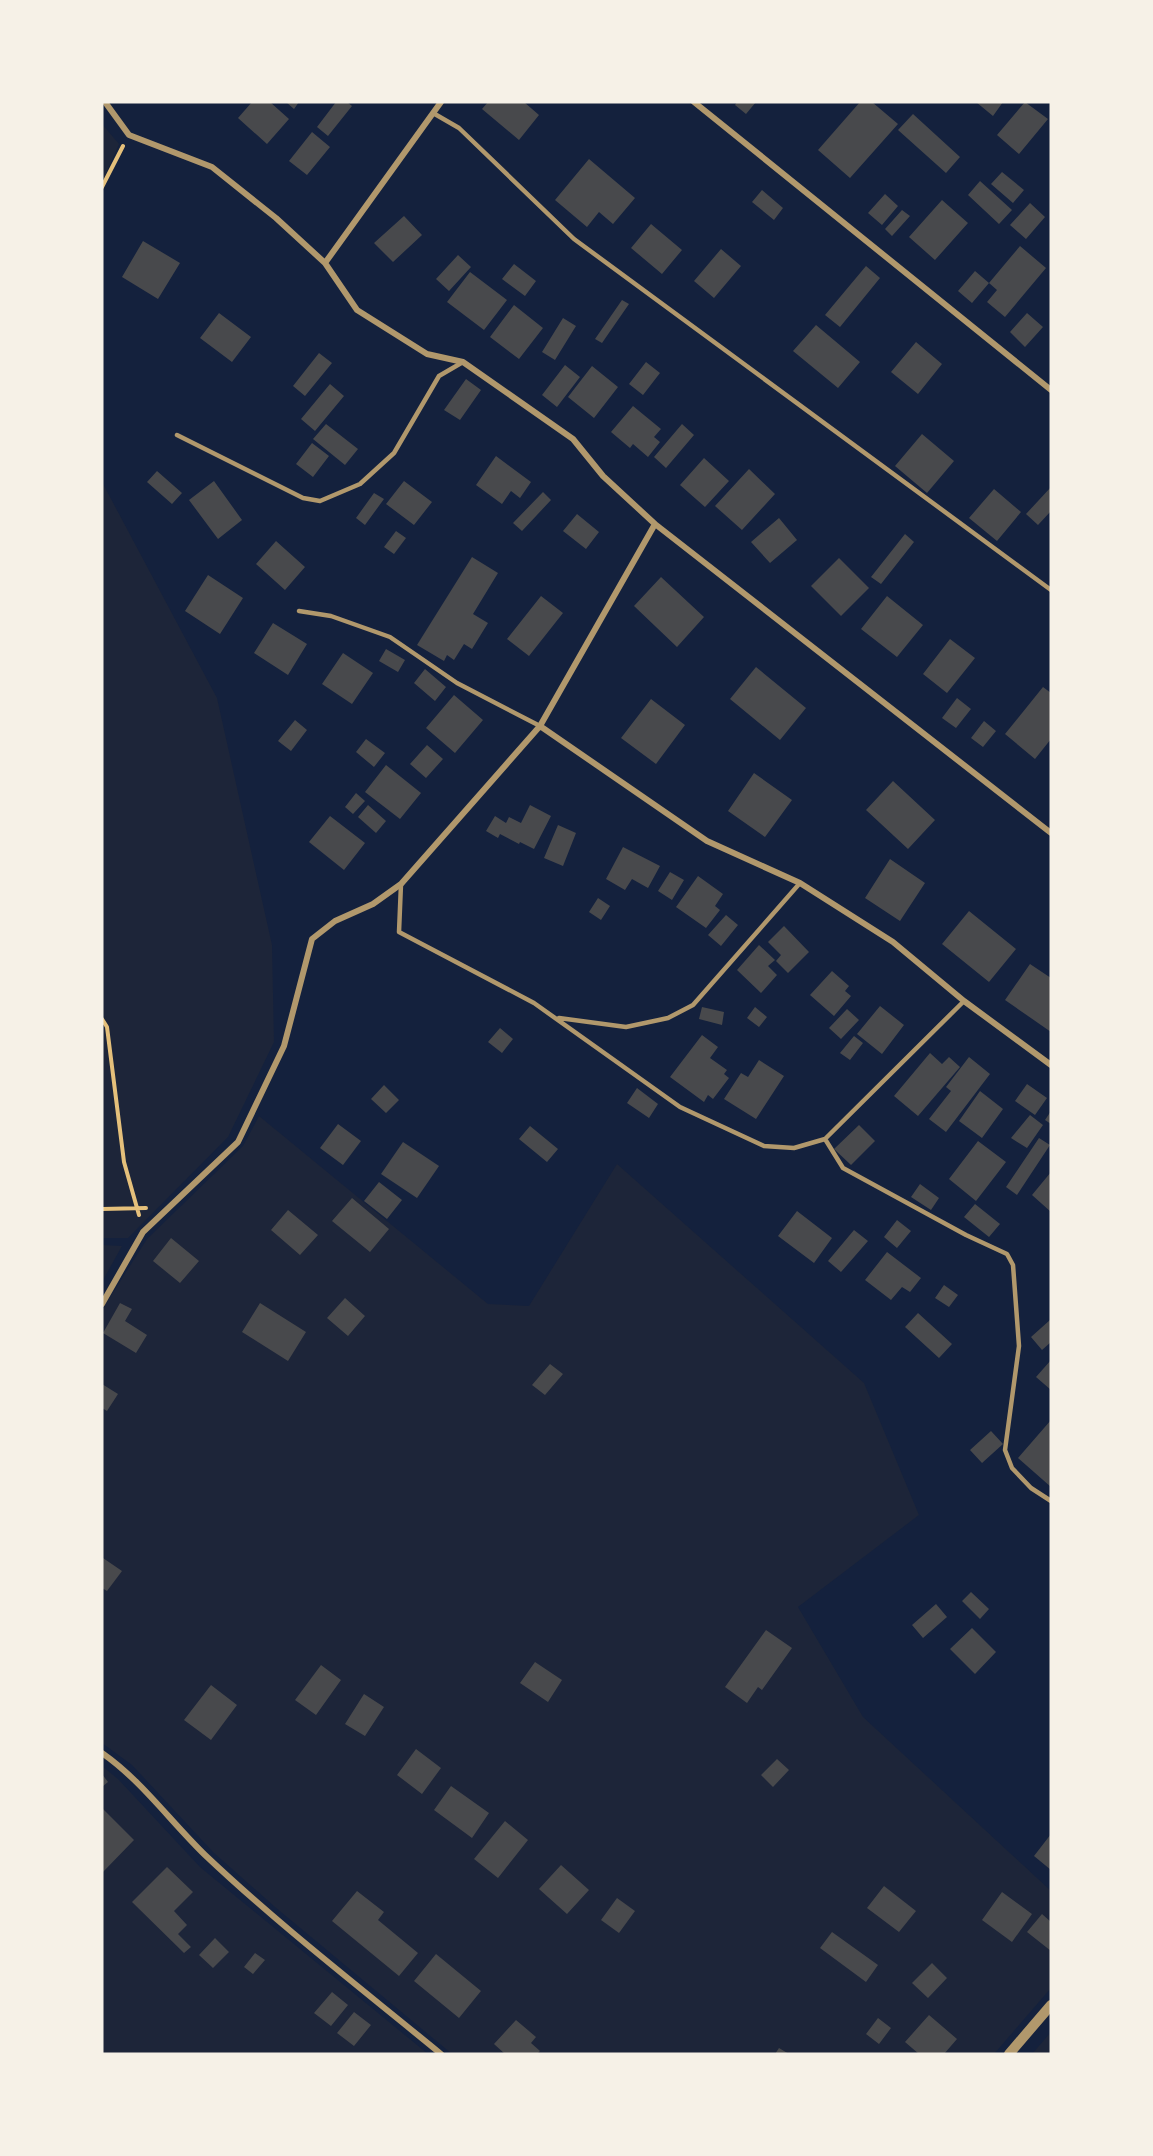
<svg xmlns="http://www.w3.org/2000/svg" width="1153" height="2156" viewBox="0 0 1153 2156" font-family="Roboto,sans-serif">
<rect width="100%" height="100%" fill="#14213d"/>
<path fill="#1d2539" d="M102,124L119,144L102,183Z
M102,482L217,698L272,945L274,1042L228,1137L128,1238H102Z
M259,1116L488,1304L529,1306L617,1164L864,1383L919,1515L798,1607L863,1717L1051,1891V1988L994,2054H452L275,1907L213,1852L132,1765L102,1743V1310L147,1239L243,1146Z
M102,1245L122,1246L102,1282Z
M102,1766L118,1779L200,1867L428,2054H102Z
M1051,2032V2054H1032Z"/>
<path fill="#48494c" d="M252,102H270L289,119L267,144L238,118Z
M286,102H299L294,109Z
M336,102H347L352,106L328,136L317,127Z
M488,102H524L539,115L519,140L482,109Z
M737,102H756L746,114L735,105Z
M860,102H872L898,124L850,178L818,150Z
M976,102H1003L993,116Z
M1025,102L1048,119L1019,154L997,135Z
M913,114L960,157L946,173L898,130Z
M312,132L330,147L307,175L289,161Z
M589,159L635,198L613,224L599,212L587,227L555,200Z
M1002,172L1024,190L1013,203L991,184Z
M980,181L1012,210L999,224L968,195Z
M762,190L783,208L774,220L752,202Z
M885,194L898,206L882,225L868,213Z
M942,200L968,223L935,260L909,237Z
M1030,203L1045,217L1026,239L1010,225Z
M902,210L910,216L892,236L885,229Z
M404,216L422,235L393,262L374,243Z
M651,224L682,250L662,274L631,248Z
M143,241L180,263L158,299L122,277Z
M1020,246L1046,268L1005,317L987,302L997,290L989,283Z
M721,249L741,266L714,298L694,281Z
M458,255L471,267L449,291L436,279Z
M514,264L536,281L525,296L502,279Z
M866,266L880,278L840,327L825,315Z
M975,271L989,283L972,303L958,291Z
M470,272L507,300L484,330L447,302Z
M622,300L629,304L602,343L595,339Z
M514,305L543,328L519,359L490,337Z
M219,313L251,337L232,362L200,338Z
M1027,313L1043,327L1025,347L1010,332Z
M563,318L576,326L555,360L542,352Z
M816,325L860,362L838,388L793,351Z
M916,342L942,364L918,394L891,372Z
M319,353L332,363L305,396L293,386Z
M646,362L660,373L643,395L629,384Z
M565,365L580,377L557,407L542,395Z
M592,366L618,387L594,418L568,397Z
M466,379L481,390L460,420L444,410Z
M330,384L344,396L315,431L301,419Z
M633,406L661,429L654,437L660,442L648,457L633,444L630,448L611,432Z
M326,424L358,449L345,465L313,439Z
M682,424L694,435L666,468L654,457Z
M922,434L954,461L927,493L895,466Z
M312,443L329,456L313,477L296,464Z
M496,456L531,482L520,498L511,491L502,504L476,485Z
M704,458L729,481L705,507L680,485Z
M749,469L775,494L742,530L715,506Z
M157,471L182,493L172,504L147,482Z
M214,481L242,520L218,539L189,500Z
M404,481L432,502L414,525L386,504Z
M1051,487V511L1038,525L1026,514Z
M994,489L1021,512L997,541L969,518Z
M543,492L551,500L522,531L513,523Z
M374,493L384,499L365,525L356,518Z
M577,514L599,532L586,549L563,531Z
M779,518L797,540L770,563L751,542Z
M396,531L406,538L394,554L384,547Z
M905,534L914,542L881,584L871,577Z
M276,541L305,567L285,590L256,564Z
M472,557L498,573L473,614L488,623L472,649L464,644L454,660L447,655L444,661L417,645Z
M839,558L869,588L841,616L811,586Z
M208,575L243,598L220,634L185,611Z
M661,577L704,617L677,647L634,606Z
M541,596L563,613L529,656L507,639Z
M887,596L923,625L897,657L861,629Z
M273,623L307,644L288,675L254,653Z
M950,639L975,658L947,693L923,674Z
M386,649L405,660L398,672L379,661Z
M343,653L373,673L352,704L322,684Z
M756,667L806,708L780,740L730,699Z
M425,669L446,687L435,701L414,683Z
M1043,687L1051,693V739L1035,759L1005,734Z
M454,695L483,720L455,753L426,728Z
M957,698L971,709L956,728L942,718Z
M651,699L685,725L656,764L621,738Z
M295,720L307,730L291,751L278,741Z
M984,721L996,731L983,747L971,738Z
M366,739L385,753L374,767L356,752Z
M427,745L443,759L426,778L410,764Z
M386,765L421,793L400,819L365,792Z
M754,773L792,800L765,837L728,811Z
M893,781L935,820L908,849L866,810Z
M356,793L365,801L353,814L345,807Z
M368,805L386,821L376,833L358,817Z
M530,805L551,816L534,849L520,842L519,844L500,834L498,838L486,831L495,816L506,823L509,817L521,823Z
M330,816L365,843L344,870L309,842Z
M558,825L576,833L563,866L544,858Z
M623,847L660,866L648,888L632,879L625,890L606,879Z
M890,859L925,883L900,921L865,898Z
M670,872L684,880L672,900L658,891Z
M698,876L723,894L715,906L720,910L706,928L676,907Z
M598,898L610,906L601,920L589,912Z
M969,911L1016,949L989,982L942,944Z
M726,915L738,925L721,946L708,935Z
M784,926L809,952L788,973L776,961L781,955L768,942Z
M759,945L775,960L768,966L777,975L761,993L737,970Z
M1030,964L1051,978V1032L1005,1000Z
M832,971L849,986L845,991L851,996L834,1016L810,995Z
M880,1006L904,1025L882,1054L857,1034Z
M702,1007L724,1012L722,1025L699,1019Z
M755,1007L767,1017L759,1027L747,1018Z
M847,1009L859,1020L841,1039L829,1028Z
M500,1028L513,1039L502,1053L488,1042Z
M702,1035L718,1047L710,1058L727,1070L724,1074L729,1078L713,1099L708,1095L704,1102L670,1077Z
M854,1036L863,1043L850,1060L840,1053Z
M930,1053L942,1064L949,1057L960,1067L918,1116L894,1096Z
M969,1057L990,1074L946,1132L929,1119L951,1091L946,1087Z
M759,1060L784,1076L756,1119L724,1099L741,1073L748,1077Z
M1027,1084L1047,1098L1035,1115L1015,1101Z
M384,1085L399,1100L386,1113L371,1099Z
M637,1088L658,1104L649,1118L627,1103Z
M980,1091L1003,1109L982,1138L959,1121Z
M1051,1111V1124L1045,1120Z
M1030,1115L1043,1125L1027,1148L1011,1138Z
M338,1124L361,1141L343,1165L320,1148Z
M859,1125L875,1141L851,1165L834,1149Z
M530,1126L558,1149L547,1162L519,1139Z
M1039,1138L1050,1145L1017,1195L1006,1187Z
M978,1141L1006,1162L976,1201L949,1179Z
M403,1142L439,1166L417,1198L381,1174Z
M1051,1172V1212L1032,1195Z
M379,1182L402,1200L387,1219L364,1201Z
M920,1184L939,1198L931,1210L911,1197Z
M352,1198L389,1229L370,1252L332,1221Z
M975,1204L1000,1224L989,1237L964,1217Z
M288,1210L318,1235L300,1255L271,1230Z
M797,1211L832,1238L814,1263L778,1236Z
M897,1220L911,1231L897,1248L884,1237Z
M854,1230L868,1241L841,1272L828,1261Z
M171,1238L199,1261L180,1283L153,1261Z
M887,1252L921,1278L910,1292L902,1287L891,1300L865,1280Z
M944,1285L958,1295L949,1307L935,1298Z
M345,1298L365,1316L348,1336L327,1318Z
M120,1303L132,1309L125,1321L147,1335L136,1353L103,1333Z
M260,1303L306,1332L288,1361L242,1332Z
M918,1313L952,1344L939,1358L905,1327Z
M1050,1320L1051,1342L1042,1350L1031,1337Z
M1051,1360V1390L1036,1377Z
M550,1364L563,1374L545,1395L532,1385Z
M102,1384L118,1394L107,1411L102,1408Z
M1051,1420V1487L1018,1458Z
M991,1431L1003,1444L982,1463L970,1450Z
M103,1558L122,1571L107,1591L102,1588Z
M971,1592L989,1609L980,1619L962,1601Z
M936,1604L947,1617L923,1638L912,1625Z
M972,1628L996,1652L975,1674L950,1649Z
M766,1630L792,1648L762,1690L758,1687L747,1703L725,1687Z
M535,1662L562,1680L548,1702L520,1683Z
M321,1665L341,1680L316,1715L295,1700Z
M211,1685L237,1705L211,1740L184,1720Z
M364,1694L384,1707L365,1736L345,1724Z
M416,1749L441,1768L422,1794L397,1775Z
M777,1759L789,1770L773,1787L761,1775Z
M102,1774L108,1782L102,1787Z
M451,1786L489,1813L472,1838L434,1810Z
M102,1808L134,1840L102,1873Z
M505,1821L528,1840L498,1878L474,1859Z
M1051,1834V1870L1034,1856Z
M561,1865L589,1890L567,1914L539,1889Z
M167,1867L193,1892L174,1911L187,1925L178,1934L191,1947L184,1953L132,1902Z
M884,1886L916,1911L899,1932L867,1908Z
M357,1891L384,1912L378,1920L418,1953L399,1976L332,1921Z
M1002,1892L1032,1914L1012,1942L982,1920Z
M617,1898L635,1911L619,1933L601,1920Z
M1042,1914L1051,1922V1951L1027,1932Z
M832,1932L878,1965L866,1982L820,1948Z
M215,1938L229,1952L213,1968L199,1955Z
M255,1953L265,1960L253,1974L244,1967Z
M436,1954L481,1991L459,2018L414,1981Z
M932,1963L947,1978L928,1998L912,1983Z
M332,1992L348,2005L331,2026L314,2013Z
M354,2012L371,2025L354,2046L337,2033Z
M929,2015L957,2039L944,2054H919L905,2042Z
M878,2018L891,2028L879,2044L866,2034Z
M516,2020L536,2037L531,2043L540,2051L537,2054H505L494,2044Z
M779,2048L789,2054H775Z"/>
<g fill="none" stroke-linecap="round" stroke-linejoin="round">
<path stroke="#e5c07b" stroke-width="4" d="M102,187L123,146
M102,1019L107,1027L124,1162L139,1215
M102,1209L146,1208"/>
<path stroke="#b1986c" stroke-width="4.5" d="M433,113L459,128L574,239L1051,590
M177,435L303,498L320,501L360,484L394,453L439,376L463,362
M299,611L331,616L390,637L457,683L540,726
M401,884L399,932L534,1003L680,1107L764,1146L794,1148L825,1139L964,1001
M559,1018L626,1027L668,1018L693,1005L800,883
M825,1139L843,1168L966,1235L1007,1254L1013,1265L1019,1346L1005,1450L1012,1468L1031,1488L1051,1501"/>
<path stroke="#b1986c" stroke-width="6" d="M105,102L129,135L212,167L276,218L325,263L357,310L427,354L463,362L573,439L603,476L655,524L1051,833
M694,102L1051,390
M325,263L441,102
M540,726L707,841L800,883L893,942L964,1001L1051,1065
M102,1304L143,1232L238,1142L284,1046L312,939L335,921L373,904L401,884L540,726L655,524
M102,1753C142,1781 170,1821 205,1855C280,1926 362,1989 441,2054"/>
<path stroke="#b1986c" stroke-width="10" d="M1009,2054L1051,2005"/>
</g>
<rect width="1153" height="2156" fill="none" stroke="#f6f1e7" stroke-width="207"/>
</svg>
